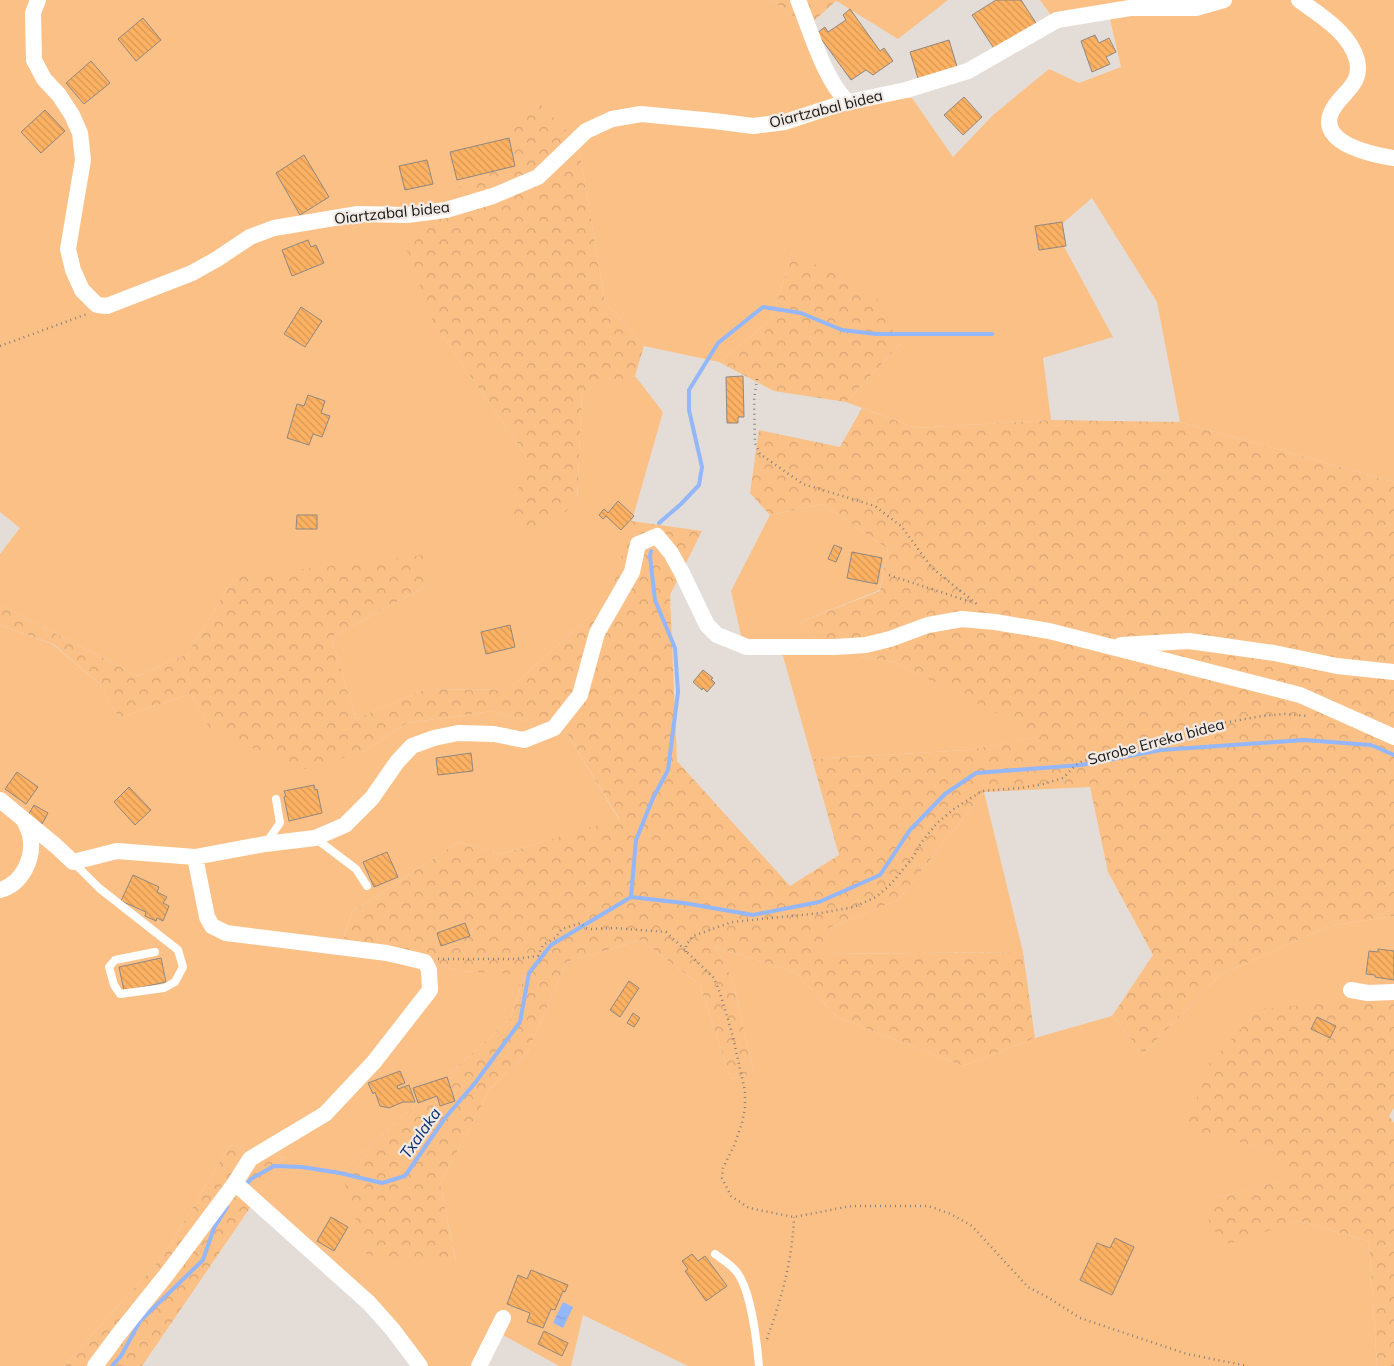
<svg xmlns="http://www.w3.org/2000/svg" width="1394" height="1366" viewBox="0 0 1394 1366" font-family="Mulish,sans-serif">
<defs>
<pattern id="forest-crowns" width="20" height="18" patternUnits="userSpaceOnUse" patternTransform="scale(1.25)"><rect width="20" height="18" fill="#fbc086"/><path d="M2 6a3 3 0 1 1 6 0M12 15a3 3 0 1 1 6 0" fill="none" stroke="#d7a473"/></pattern>
<pattern id="water-ripples" width="26" height="14" patternUnits="userSpaceOnUse" patternTransform="scale(1.25)"><rect width="26" height="14" fill="#93b7f9"/><path d="M2 4q2-2 4 0t4 0M15 11q2-2 4 0t4 0" fill="none" stroke="#7e9dd5"/></pattern>
<pattern id="building-back-hatch" width="6" height="6" patternUnits="userSpaceOnUse" patternTransform="scale(1.25)"><rect width="6" height="6" fill="#fcb163"/><path d="M-1 5l2 2M0 0l6 6M5-1l2 2" fill="none" stroke="#d79855"/></pattern>
</defs>
<rect width="100%" height="100%" fill="#e4ddd7"/>
<path fill="#fbc086" d="M0,0H772L807,27L836,92L912,98L953,157L993,115L1049,69L1079,83L1121,67L1107,6L1051,15L1040,0H1394V482L1180,422L1157,302L1092,198L1055,230L1113,337L1043,358L1051,420L916,428L846,402L900,344L792,253L772,319L719,362L644,346L605,302L578,142L434,324L529,460L577,503L582,391L635,376L663,412L610,598L508,690L425,689L356,719L331,637L429,585L235,577L187,654L138,676L0,605V554L20,528L0,512Z
M835,0H948L898,39Z
M823,504L888,549L880,590L800,622L826,650L894,662L1043,736L968,750L812,759L783,656L742,640L731,591L770,515Z
M0,625L52,644L99,683L119,718L191,694L210,729L363,752L407,723L492,711L567,733L619,820L501,854L459,842L352,912L344,937L400,952L460,971L525,974L510,1019L341,1172L456,1261L440,1184L490,1089L528,1052L566,962L641,940L700,985L731,1079L754,1073L732,978L715,947L795,972L837,1017L963,1066L1035,1038L1112,1016L1143,1054L1220,975L1329,926L1394,916V997L1185,1129L1274,1150L1290,1179L1219,1197L1229,1243L1299,1221L1369,1241L1377,1366H688L583,1315L571,1366H559L492,1329L473,1366H428L253,1203L284,1158L230,1145L165,1254L64,1366H0Z
M984,792L1023,952L822,954L824,930L898,900Z"/>
<path fill="url(#forest-crowns)" d="M772,0H835L836,1L807,27Z
M539,103L578,142L605,302L644,346L635,376L582,392L577,503L529,540L507,519L529,460L434,324L405,245Z
M792,253L875,294L900,344L846,402L774,391L719,362L772,319Z
M862,408L916,428L1051,420L1180,422L1394,482V916L1329,926L1220,975L1143,1054L1112,1016L1153,955L1108,872L1090,787L984,792L898,900L824,930L823,954L1023,952L1035,1038L963,1066L837,1017L795,972L715,947L732,978L754,1073L731,1079L700,985L641,940L566,962L528,1052L490,1089L440,1184L456,1262L367,1255L341,1172L510,1019L525,975L460,971L400,952L344,938L352,912L459,842L502,854L619,819L567,733L492,711L407,723L363,752L301,770L210,729L191,694L119,718L99,683L53,644L0,625V605L138,676L187,654L235,577L424,555L429,585L331,637L356,719L425,689L508,690L610,598L631,521L702,531L670,595L677,761L790,886L839,855L812,759L968,750L1042,736L894,662L826,650L800,622L880,591L888,549L823,504L770,515L750,493L759,430L840,447Z
M1394,997V1108L1389,1116L1394,1123V1366H1377L1369,1241L1299,1221L1229,1244L1207,1224L1219,1197L1289,1179L1274,1150L1185,1130L1208,1065L1259,1009Z
M230,1145L284,1158L142,1366H64L165,1254Z"/>
<path fill="url(#water-ripples)" d="M563,1302L573,1307L563,1328L553,1323Z"/>
<g fill="none" stroke-linecap="round" stroke-linejoin="round">
<path stroke="#93b7f9" stroke-width="4" d="M659,523L681,504L699,485L702,467L689,410V390L718,343L763,307L801,313L842,330L876,334H992
M631,897L636,840L653,798L668,770L678,692L675,648L655,600L650,556L651,551
M244,1187L251,1179L274,1166L302,1167L340,1173L382,1183L405,1176L445,1118L475,1083L520,1022L529,973L551,945L631,897L684,903L753,915L819,902L880,875L910,830L945,794L976,773L1081,765L1161,750L1304,740L1371,745L1394,755
M112,1366L121,1356L140,1321L203,1260L214,1228L227,1207"/>
</g>
<path fill="url(#building-back-hatch)" stroke="#8e8883" d="M996,0H1021L1036,23L995,50L972,15Z
M850,9L880,51L884,48L893,61L873,75L866,70L851,80L817,33L825,27L828,32L846,20L843,15Z
M143,18L161,40L136,61L118,39Z
M1095,35L1099,43L1109,38L1116,52L1106,57L1110,64L1092,72L1081,41Z
M949,40L958,70L919,82L910,52Z
M91,61L110,83L84,104L66,83Z
M964,97L982,117L963,135L944,115Z
M45,110L65,131L41,153L21,132Z
M509,138L515,166L457,180L450,152Z
M304,155L329,197L300,215L276,173Z
M427,160L433,184L405,190L399,166Z
M1062,222L1066,246L1039,250L1035,226Z
M308,240L311,247L316,245L324,263L292,276L282,250Z
M301,307L322,321L305,347L284,334Z
M743,376L744,417H738V423H727L726,377Z
M308,395L325,401L321,413L330,416L322,437L313,434L309,445L287,438L297,404L304,406Z
M618,501L634,516L621,530L606,516L603,519L599,515L604,509L608,513Z
M297,515H317V529H296Z
M834,545L842,548L836,562L828,559Z
M852,552L882,558L877,584L847,578Z
M510,625L515,647L486,654L481,632Z
M703,670L713,678L711,679L715,683L707,692L703,688L702,690L693,682Z
M471,753L473,771L438,775L436,758Z
M17,772L38,787L26,804L5,789Z
M314,785L315,790L317,789L322,813L289,821L284,797L286,796L284,791Z
M129,787L151,810L135,825L114,802Z
M34,805L48,813L42,824L28,815Z
M387,852L398,877L374,887L363,862Z
M133,875L159,887L157,892L167,897L163,903L169,906L163,921L157,918L156,921L145,916L146,912L121,901Z
M465,923L470,936L441,946L437,933Z
M1378,949L1394,951V980L1375,977V975L1366,974L1369,951L1378,952Z
M161,958L166,982L124,991L119,967Z
M629,981L639,988L620,1017L610,1010Z
M633,1013L640,1018L634,1027L627,1023Z
M1317,1017L1336,1026L1330,1038L1311,1029Z
M400,1071L405,1083L397,1086L398,1089L409,1085L415,1102H403L389,1108L380,1106L375,1092L373,1094L368,1083Z
M447,1077L455,1101L440,1106L437,1096L418,1103L413,1088Z
M331,1217L348,1227L334,1251L317,1241Z
M1115,1238L1134,1247L1112,1295L1080,1280L1097,1243L1110,1248Z
M692,1254L698,1261L705,1256L727,1286L706,1301L685,1271L688,1269L682,1261Z
M531,1270L568,1285L565,1292L563,1291L555,1310L551,1309L543,1328L527,1322L530,1313L507,1304L518,1275L527,1279Z
M544,1331L568,1343L562,1356L538,1344Z"/>
<g fill="none" stroke-linecap="round" stroke-linejoin="round">
<path stroke="#87827e" stroke-width="2.5" stroke-dasharray="1 4" stroke-linecap="butt" d="M0,346L87,314
M757,379L754,400L755,443L760,454L803,484L875,506L902,527L932,568L978,605
M889,575L974,603
M686,952V945L693,936L732,922L821,913L854,907L876,897L891,884L914,856L921,843L937,823L954,809L982,791L1021,788L1043,784L1063,778L1076,765L1081,762L1100,756L1142,746L1194,728L1262,716L1285,714L1308,716
M438,959H515L538,956L543,945L555,938L562,929L581,923L585,928L590,929L614,928L666,932L714,978L720,993L732,1033L745,1091V1108L742,1123L734,1146L723,1168L722,1178L731,1196L749,1208L794,1217L851,1206H928L951,1214L972,1226L1028,1287L1049,1298L1080,1318L1187,1354L1248,1366
M767,1339C782,1296 792,1263 794,1217"/>
<path stroke="#fff" stroke-width="8" d="M315,838L356,869L367,886
M266,843L280,823L276,799
M73,862L99,888L178,950L183,967L175,982L164,988L120,994L114,985L109,967L115,960L155,952
M715,1254C722,1259 731,1265 736,1271C751,1289 757,1343 759,1366"/>
<path stroke="#fff" stroke-width="16" d="M38,0L33,13L34,60L44,79L59,95L72,115L80,133L83,160L68,249L73,270L82,290L97,305L107,306L192,273L217,259L250,237L274,228L358,214L407,215L446,210L493,196L538,177L586,131L612,119L641,114L714,121L753,126L785,122L840,104L906,90L968,71L1057,20L1130,8H1196L1224,0
M798,0C810,29 825,82 848,102
M1299,0C1320,15 1350,33 1357,60C1363,87 1339,93 1331,113C1318,144 1374,155 1394,158
M1121,645L1189,641L1274,653L1337,666L1394,672
M0,800L56,846L73,862L117,851L195,857L265,844L315,838L345,825L372,798L397,762L412,746L434,738L458,733L494,734L524,740L554,728L580,695L597,633L632,572L638,544L657,536L671,553L682,573L707,625L717,635L747,647H835L866,645L890,639L928,625L962,619L995,622L1049,631L1300,695L1394,737
M195,857L207,917L212,926L226,933L387,953L425,962L429,970L430,990L374,1062L325,1114L250,1159L235,1183L369,1303L393,1330L420,1366
M0,890C22,884 35,858 30,835C29,830 26,825 24,820
M1351,990L1368,993L1394,992
M95,1366L118,1335L167,1274L235,1183
M479,1366L503,1318"/>
</g>
<g text-anchor="middle" stroke-width="4.5" stroke-linejoin="round" paint-order="stroke">
<g font-size="15" fill="#191614" stroke="#f1eae4">
<text transform="translate(826 109) rotate(-14)" y="5">Oiartzabal bidea</text>
<text transform="translate(392 213) rotate(-6)" y="5">Oiartzabal bidea</text>
<text transform="translate(1156 742) rotate(-15)" y="5">Sarobe Erreka bidea</text>
</g>
<g font-size="16" font-style="italic" fill="#0a2f74" stroke="#f1eae4">
<text transform="translate(420 1133) rotate(-55)" y="6">Txalaka</text>
</g>
</g>
</svg>
